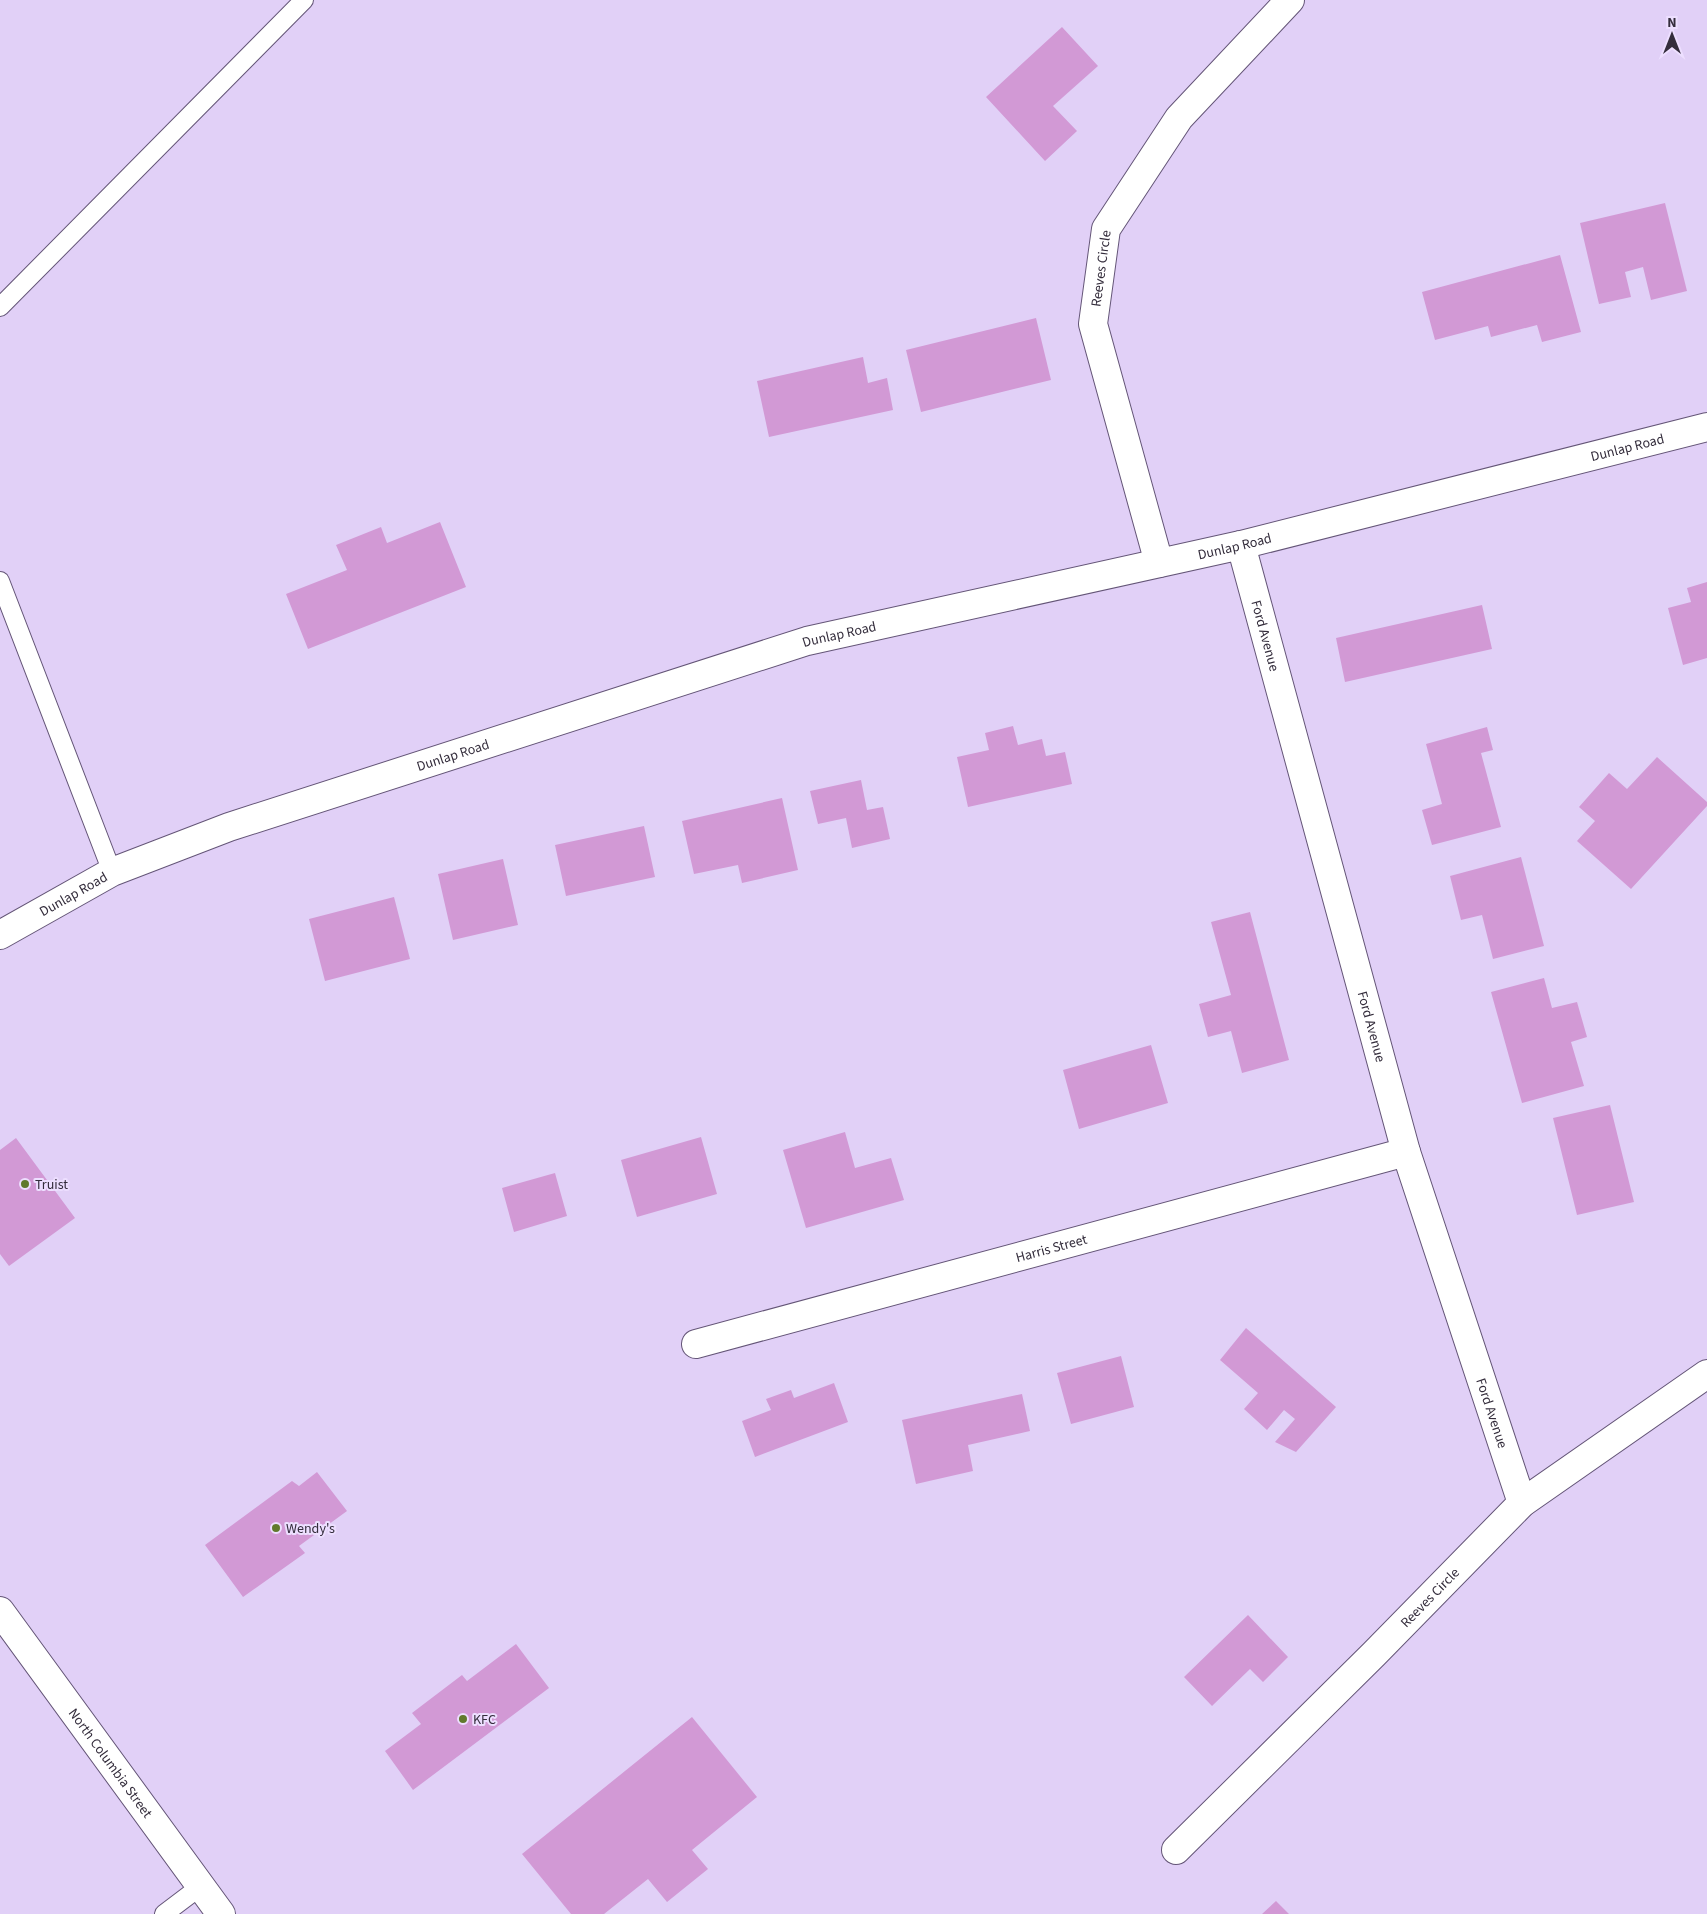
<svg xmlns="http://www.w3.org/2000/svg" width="1707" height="1914" viewBox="0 0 1707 1914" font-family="'Source Sans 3',sans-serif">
<rect width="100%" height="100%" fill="#e1d0f7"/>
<path fill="#d299d5" d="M1062,27L1098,66L1053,106L1077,131L1045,161L986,97Z
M1665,203L1687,291L1651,300L1643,267L1625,272L1631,297L1599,304L1580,223Z
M1560,255L1581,332L1542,342L1537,325L1491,337L1488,326L1435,340L1422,292Z
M1036,318L1051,380L921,412L906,350Z
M863,357L868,383L887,378L893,410L769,437L757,381Z
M440,522L466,587L308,649L286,594L347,570L336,545L381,527L387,543Z
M1707,582V658L1683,665L1668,608L1691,602L1687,588Z
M1482,605L1492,649L1345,682L1336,638Z
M1013,726L1018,745L1042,739L1046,756L1065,752L1072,784L968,807L957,757L989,750L985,733Z
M1487,727L1493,750L1481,753L1501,827L1432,845L1422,810L1442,804L1426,744Z
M1657,757L1707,802V806L1631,889L1577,841L1595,821L1579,807L1609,773L1627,789Z
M861,780L867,810L883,807L890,839L852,848L846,818L818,824L810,791Z
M782,798L798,870L742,883L738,865L694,874L682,821Z
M644,826L655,877L566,896L555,845Z
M1521,857L1544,946L1493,959L1482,915L1461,920L1450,876Z
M503,859L518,925L453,940L438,874Z
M394,897L410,959L325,981L309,919Z
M1250,912L1289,1060L1242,1073L1231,1031L1208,1037L1199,1004L1231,995L1211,922Z
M1544,978L1552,1008L1577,1002L1587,1037L1571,1042L1584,1086L1522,1103L1491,992Z
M1151,1045L1168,1103L1079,1129L1063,1070Z
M1610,1105L1634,1202L1577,1215L1553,1118Z
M845,1132L855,1168L891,1158L904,1200L806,1228L783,1150Z
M701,1137L717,1194L637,1217L621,1160Z
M16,1138L75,1218L9,1266L0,1254V1150Z
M555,1173L567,1216L514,1232L502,1188Z
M1246,1328L1336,1407L1296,1452L1275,1442L1295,1419L1284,1410L1267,1430L1244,1409L1258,1393L1220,1360Z
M1121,1356L1134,1407L1071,1424L1057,1373Z
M834,1383L848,1422L755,1457L742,1421L771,1410L766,1399L791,1390L794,1398Z
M1022,1394L1030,1431L968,1445L973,1471L916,1484L902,1420Z
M317,1472L347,1511L299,1546L305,1553L243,1597L205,1545L292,1481L299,1486Z
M1248,1615L1288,1657L1263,1682L1250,1669L1212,1706L1184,1677Z
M516,1644L549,1688L413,1790L385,1751L421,1724L412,1713L462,1675L467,1681Z
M692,1717L757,1797L692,1850L708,1869L667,1902L648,1879L604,1914H571L522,1854Z
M1276,1901L1289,1914H1262Z"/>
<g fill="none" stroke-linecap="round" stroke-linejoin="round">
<defs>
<path id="service" d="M0,307L304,0
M0,581L112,872
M164,1914L201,1886"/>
<g id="minor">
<path id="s1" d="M1241,545L1406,1152L1522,1503"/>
<path id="s2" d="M1159,563L1093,324L1106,229L1179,118L1290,0"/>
<path id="s3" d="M696,1344L1406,1152"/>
<path id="s4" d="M1176,1850L1374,1654L1522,1503L1707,1374"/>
</g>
<g id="secondary">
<path id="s5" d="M0,935L112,872L229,827L807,641L1241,545L1707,427"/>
</g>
<g id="primary">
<path id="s6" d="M0,1611L221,1914"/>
</g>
</defs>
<use href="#service" stroke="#645577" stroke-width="20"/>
<use href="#minor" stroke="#645577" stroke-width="30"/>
<use href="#secondary" stroke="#645577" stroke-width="30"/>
<use href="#primary" stroke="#645577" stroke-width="30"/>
<use href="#service" stroke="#fff" stroke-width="18"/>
<use href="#minor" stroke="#fff" stroke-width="28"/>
<use href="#secondary" stroke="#fff" stroke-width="28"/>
<use href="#primary" stroke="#fff" stroke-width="28"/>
</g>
<g fill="#60792c" stroke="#eddfff" stroke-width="2">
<circle cx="25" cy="1184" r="5"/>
<circle cx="276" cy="1528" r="5"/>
<circle cx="463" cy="1719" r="5"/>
</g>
<g text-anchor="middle" stroke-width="4" stroke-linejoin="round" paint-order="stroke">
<g font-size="14" fill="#342d3c" stroke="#eddfff">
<text dy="5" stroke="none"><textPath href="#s2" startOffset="304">Reeves Circle</textPath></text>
<text dy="5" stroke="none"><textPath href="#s5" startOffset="1704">Dunlap Road</textPath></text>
<text dy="5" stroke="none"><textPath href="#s5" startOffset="1299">Dunlap Road</textPath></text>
<text dy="5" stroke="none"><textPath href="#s5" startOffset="894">Dunlap Road</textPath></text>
<text dy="5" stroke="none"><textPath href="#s1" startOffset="94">Ford Avenue</textPath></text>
<text dy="5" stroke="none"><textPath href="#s5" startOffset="489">Dunlap Road</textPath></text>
<text dy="5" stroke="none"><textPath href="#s5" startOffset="84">Dunlap Road</textPath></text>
<text dy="5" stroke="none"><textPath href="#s1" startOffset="499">Ford Avenue</textPath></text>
<text dy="5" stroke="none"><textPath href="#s3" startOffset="368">Harris Street</textPath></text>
<text dy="5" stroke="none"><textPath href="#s1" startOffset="904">Ford Avenue</textPath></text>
<text dy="5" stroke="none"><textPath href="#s4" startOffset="358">Reeves Circle</textPath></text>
<text dy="5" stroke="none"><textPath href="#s6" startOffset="188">North Columbia Street</textPath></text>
</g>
<g font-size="14" fill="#342d3c" stroke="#eddfff" text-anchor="start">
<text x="35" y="1189">Truist</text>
<text x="286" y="1533">Wendy's</text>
<text x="473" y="1724">KFC</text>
</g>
</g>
<g transform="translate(1672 35)" stroke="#eddfff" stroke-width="4" paint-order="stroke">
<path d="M0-4L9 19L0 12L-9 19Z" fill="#342d3c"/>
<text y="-8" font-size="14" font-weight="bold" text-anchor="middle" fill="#342d3c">N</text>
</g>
</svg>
